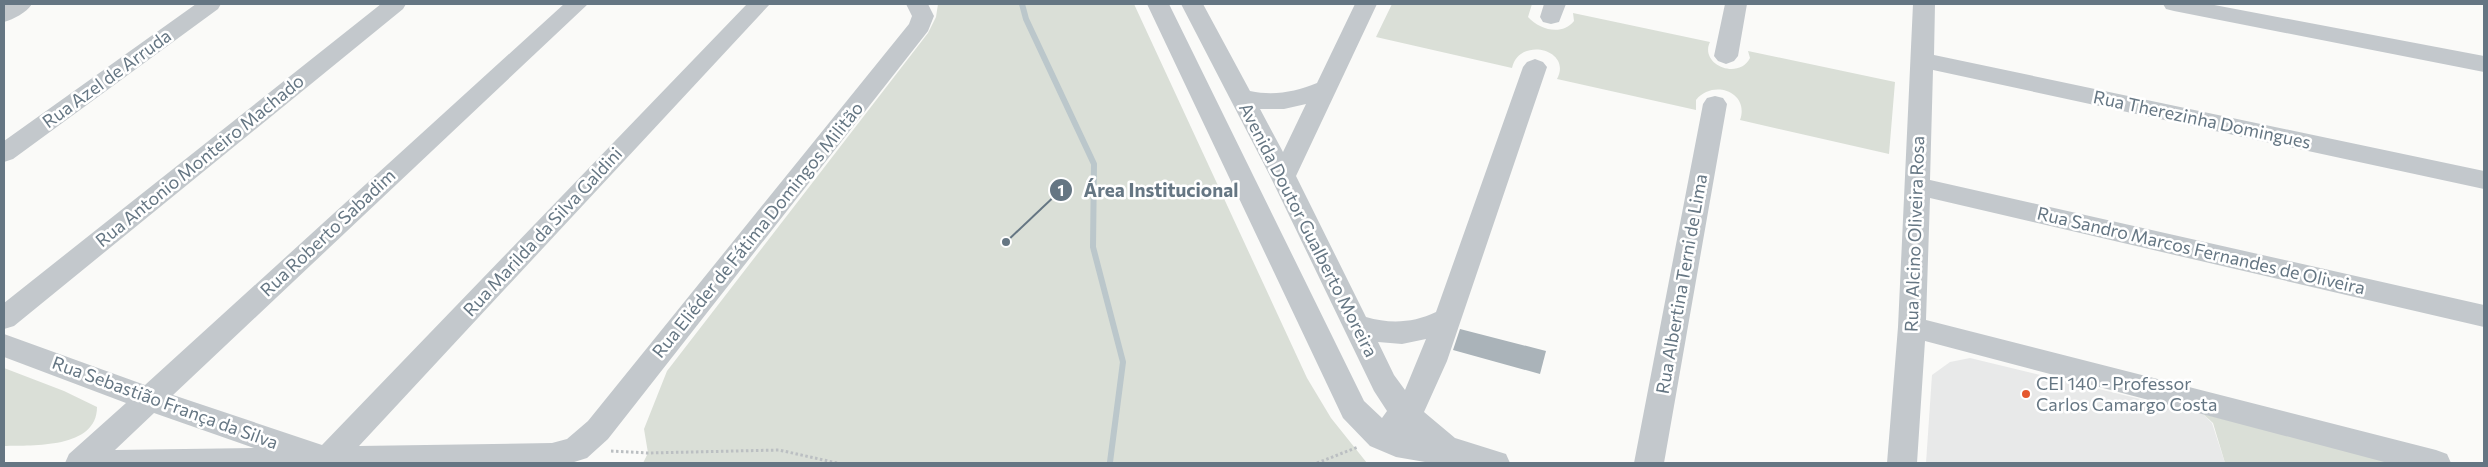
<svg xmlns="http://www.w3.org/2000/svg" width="2488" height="467" viewBox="0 0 2488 467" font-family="Commissioner,sans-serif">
<rect width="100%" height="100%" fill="#fafaf8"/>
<path fill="#e8e9e9" d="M1970,358L2203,414L2212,423L2225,463H1926L1932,375L1950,362Z"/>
<path fill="#dadfd7" d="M938,4H1134L1307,378L1331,418L1367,463H643L648,453L644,429L667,371L928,33L936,17Z
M1392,4H1532L1528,17C1540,30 1562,36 1574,21L1573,13L1710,42C1699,64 1738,81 1750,58L1748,51L1895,82L1889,154L1740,120C1750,92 1713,79 1696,100V110L1557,79C1573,49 1519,36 1512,68L1376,37Z
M4,368L64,391L97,407C97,449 33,445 4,446Z
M2203,414L2401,463H2225L2213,423Z"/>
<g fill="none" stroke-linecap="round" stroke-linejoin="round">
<path stroke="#bbc7cb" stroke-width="6" d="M1022,4L1026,19L1094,164L1093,247L1123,362L1110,462"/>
</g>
<path fill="#aab3b9" d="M1460,329L1546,351L1540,374L1453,350Z"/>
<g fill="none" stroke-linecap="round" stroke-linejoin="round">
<path stroke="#bbbfc2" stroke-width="3" stroke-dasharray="2.5 2.5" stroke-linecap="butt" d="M611,451L648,453L779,450L837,463
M1317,463L1358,447"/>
<path fill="#c3c8cc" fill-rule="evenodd" d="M6,4H32C26,13 14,19 4,22V5Z
M196,4H221L218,9L13,159L4,162V141Z
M381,4H406L403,9L14,326L4,329V303Z
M564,4H588L173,395L322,445L747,4H770L359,446L552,443L567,439L588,421L909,24L912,16L906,4H928L934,16L928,31L608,439L587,458L571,463H65L69,454L126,403L4,357V334L145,385ZM154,413L254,448L115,450Z
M1147,4H1169L1364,401L1382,418L1387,411L1374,391L1270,176L1181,4H1203L1250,91C1274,96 1295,92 1317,83L1355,4H1377L1296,176L1366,317C1390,324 1413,323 1436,312L1523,67L1527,62L1535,59L1543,62L1547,67L1447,361L1424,412L1455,438L1506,454L1510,463L1425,462L1396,457L1370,446L1343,418ZM1306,104L1283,152L1260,109H1284ZM1426,339L1405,390L1394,375L1378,342L1402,344Z
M1544,4H1566L1559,22L1551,24L1543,22L1540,17Z
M1725,4H1747L1738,56L1734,61L1726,64L1718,61L1714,56Z
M1913,4H1935L1934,55L2484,171V189L1933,70L1930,180L2484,305V327L1930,198L1926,320L2436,450L2447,454L2451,463H2388L1925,341L1917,463H1887L1898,327Z
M2163,4H2209L2484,56V72L2174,11L2166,9Z
M1715,96L1723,98L1727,104L1664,463H1634L1703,104L1707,98Z"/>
</g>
<circle fill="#e4572e" stroke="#fff" stroke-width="2" cx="2026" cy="394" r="5"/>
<g text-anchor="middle" stroke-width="5" stroke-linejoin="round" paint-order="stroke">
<g font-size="18" fill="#657683" stroke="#fff">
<text transform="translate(107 79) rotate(-36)" y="6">Rua Azel de Arruda</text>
<text transform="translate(2202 120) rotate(12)" y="6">Rua Therezinha Domingues</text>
<text transform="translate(200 161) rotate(-39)" y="6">Rua Antonio Monteiro Machado</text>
<text transform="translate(758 230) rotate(-51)" y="6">Rua Eliéder de Fátima Domingos Militão</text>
<text transform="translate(1308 230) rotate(63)" y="6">Avenida Doutor Gualberto Moreira</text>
<text transform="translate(543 232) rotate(-47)" y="6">Rua Marilda da Silva Galdini</text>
<text transform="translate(328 233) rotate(-43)" y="6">Rua Roberto Sabadim</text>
<text transform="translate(1915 234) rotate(-88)" y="6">Rua Alcino Oliveira Rosa</text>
<text transform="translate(2201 251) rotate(13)" y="6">Rua Sandro Marcos Fernandes de Oliveira</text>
<text transform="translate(1682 284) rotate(-80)" y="6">Rua Albertina Terni de Lima</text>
<text transform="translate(165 403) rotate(20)" y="6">Rua Sebastião França da Silva</text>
</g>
<g font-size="18" fill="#657683" stroke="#fff" text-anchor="start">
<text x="2036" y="390">CEI 140 - Professor<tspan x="2036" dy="21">Carlos Camargo Costa</tspan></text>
</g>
</g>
<path fill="none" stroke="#657683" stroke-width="2" d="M1006 242L1061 190"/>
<g fill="#657683" stroke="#fff" stroke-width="2">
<circle cx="1006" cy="242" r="5"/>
<circle cx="1061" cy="190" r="12"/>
</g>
<g font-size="15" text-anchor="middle" font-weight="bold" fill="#fff">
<text x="1061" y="196">1</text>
</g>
<g font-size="19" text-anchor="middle" font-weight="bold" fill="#657683" stroke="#fff" stroke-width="5" stroke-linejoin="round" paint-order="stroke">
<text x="1161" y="197">Área Institucional</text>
</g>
<rect width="2488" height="467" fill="none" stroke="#657683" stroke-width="10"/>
</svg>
